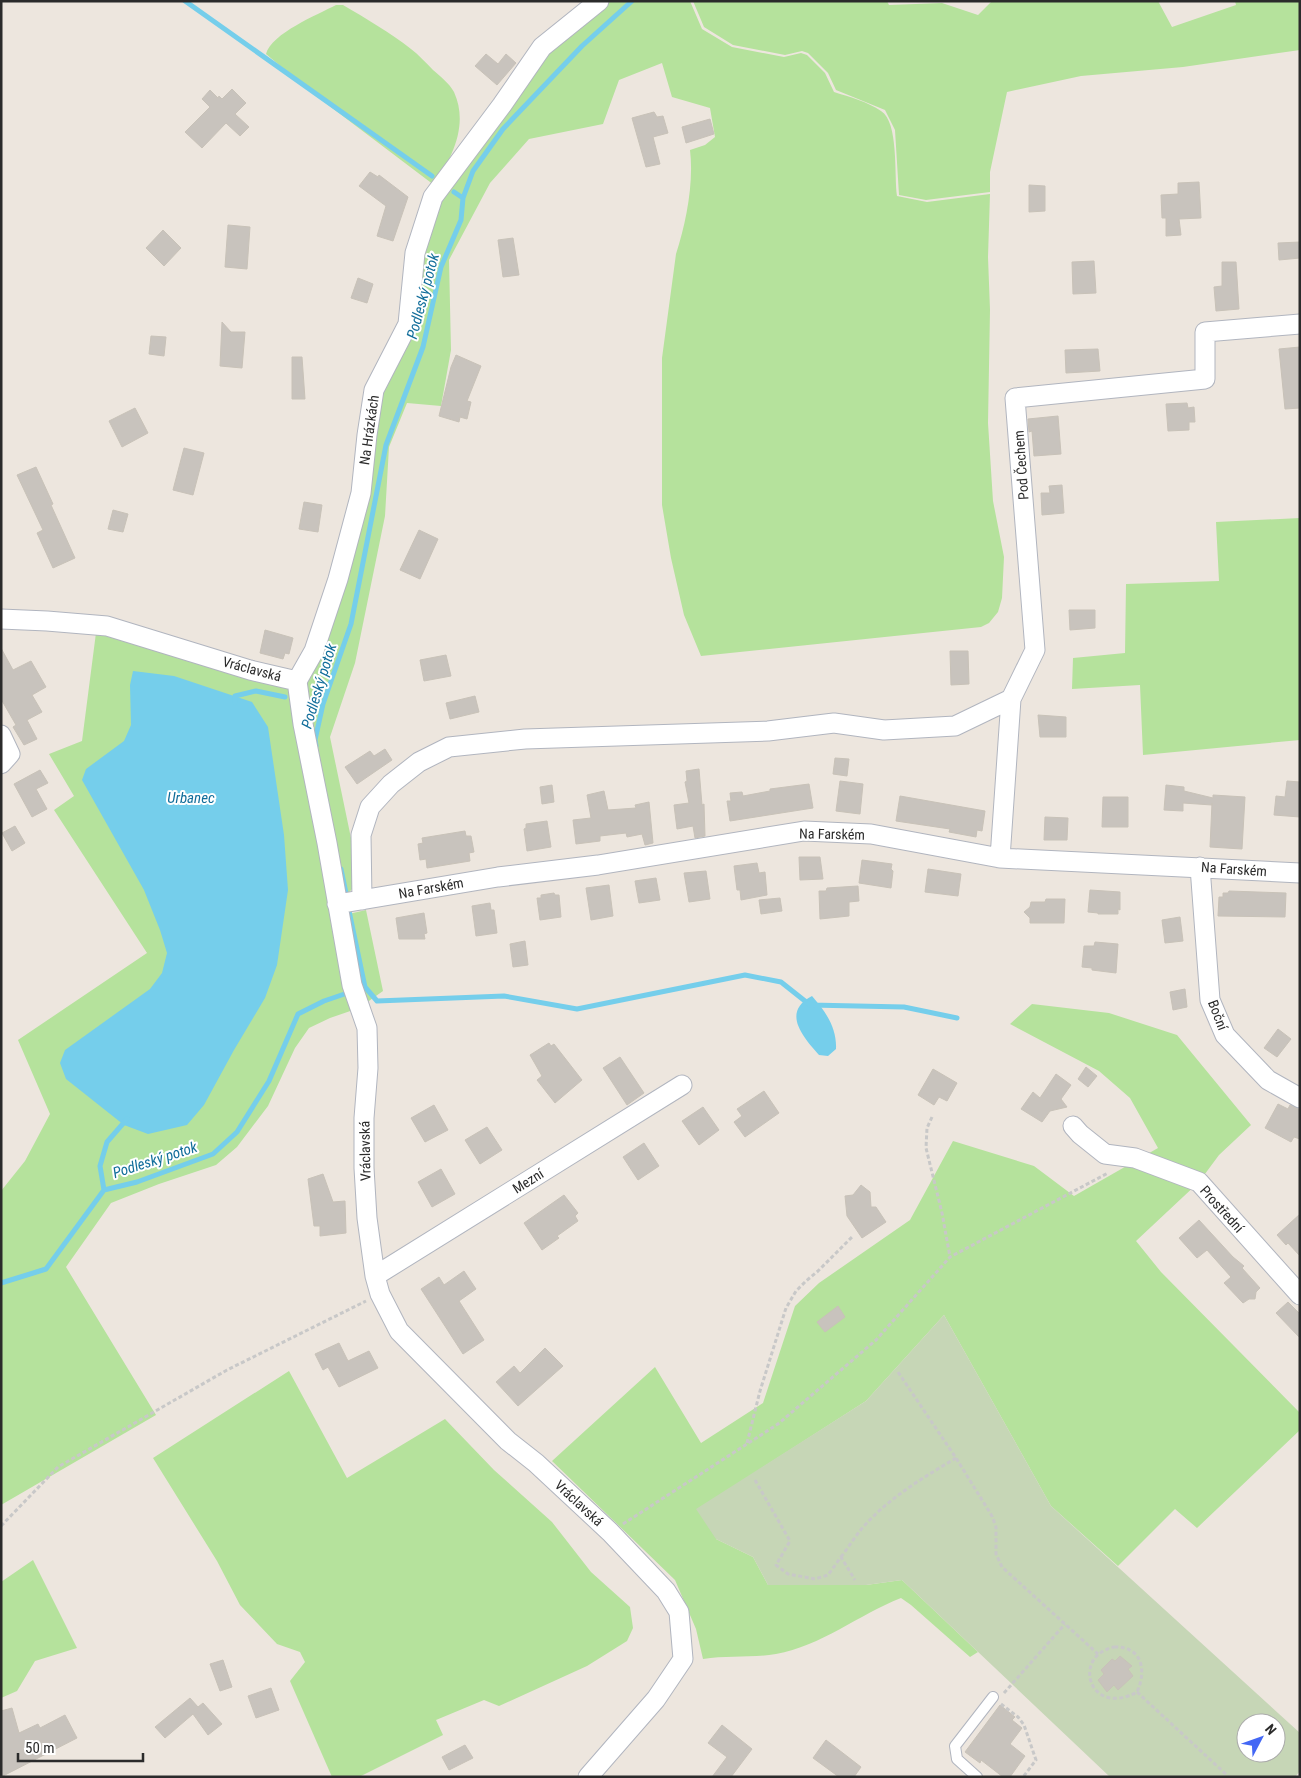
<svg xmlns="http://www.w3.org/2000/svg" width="1301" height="1778" viewBox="0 0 1301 1778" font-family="'Roboto Condensed',sans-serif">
<rect width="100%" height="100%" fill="#ede6de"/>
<path fill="#b5e29c" d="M602,1H690L702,29L732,47L784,57L801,53L807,55L825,73L834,92C850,97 868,102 881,111C899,122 894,176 897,196L927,202L990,194L988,257L990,310L988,423L993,501L1004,557L1002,598L998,612L989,623L981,627L701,656L684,615L671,558L662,505V358L676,254C686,223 694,183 690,150L705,145L715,137L710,108L672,97L662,63L619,80L603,124L529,139L490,183L449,260L451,350L441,406L407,403L389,447L385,516L355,663L330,737L357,867C356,884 356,891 338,898L301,680L318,650L377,391L411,324L435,199L545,49Z
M693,1H887L889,5L942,3L978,15L992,1H1158L1172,27L1236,5L1235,1H1300V50L1183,67L1081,76L1007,92L990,172V192L926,200L899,195L895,130L885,110L836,90L828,73L808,53L802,51L785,55L733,45L704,27Z
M336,5H343C365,18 391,33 411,49C419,55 426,63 433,70C440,76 449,83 454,92C469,125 452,158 434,185L315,95L266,54C272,33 317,15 336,5Z
M1300,518V740L1143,755L1140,685L1072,689L1073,658L1125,653L1126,584L1219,581L1216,522Z
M97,625L297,681L340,916L366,910L383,991L359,1008L330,1018L309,1028L295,1048L268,1106L237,1147L216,1165L159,1184L111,1203L66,1267L156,1415L1,1505V1191L25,1161L50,1114L18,1040L147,953L54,810L74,796L49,754L82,741Z
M1032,1004L1109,1013L1177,1035L1251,1125L1219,1155L1199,1182L1136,1241L1161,1272L1300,1413V1430L1197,1528L1175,1509L1118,1566L1051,1506L944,1315L866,1401L757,1471L716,1539L753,1557L768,1585H866L902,1580L978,1652L970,1657L911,1605L901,1598C858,1615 821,1646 776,1654C752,1658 727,1655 703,1659L696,1629L675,1580L552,1461L655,1367L701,1443L763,1403L795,1306L819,1283L910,1220L953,1141L1034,1166L1074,1196L1158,1148L1130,1098L1099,1071L1010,1024Z
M289,1371L347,1478L445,1419L494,1470L552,1522L591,1572L630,1607L633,1628L627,1641L587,1666L499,1706L484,1700L436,1720L443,1735L359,1777H332L290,1681L305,1662L300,1652L277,1644L240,1605L217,1561L153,1458Z
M33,1560L77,1648L35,1661L17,1691L1,1698V1582Z"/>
<path fill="#c6d6b6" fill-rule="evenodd" d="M944,1315L1051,1506L1300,1733V1771L1295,1777H1110L902,1580L866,1585H768L753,1557L716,1539L696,1509L866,1401ZM1246,1723H1276V1753H1246Z"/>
<path fill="#75ceeb" d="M133,671L174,676L252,702L268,727L284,835L288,890L277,965L265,998L234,1050L204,1105L187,1125L148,1134L124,1125L66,1079L60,1063L65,1050L150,989L162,973L167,953L160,930L144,890L82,780L86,769L124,741L131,725L130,685Z
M812,996C826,1012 837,1028 836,1049L828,1056L819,1055C803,1037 781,1012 812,996Z"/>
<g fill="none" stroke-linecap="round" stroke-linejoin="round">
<path stroke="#75ceeb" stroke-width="5" d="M185,1L432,176
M454,192L463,198
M235,702V696L256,691L285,697
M313,702L323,704
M316,746L315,740L323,704L351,624L386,445L423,347L441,267L461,220L463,198L473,171L503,129L582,46L632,1
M341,869L347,898
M365,987L377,1001L504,996L577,1009L745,975L781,982L810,1005L904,1007L957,1018
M104,1190L100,1166L107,1142L127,1119
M1,1283L46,1269L104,1190L137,1182L213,1154L237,1132L269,1081L298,1014L324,1001L365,987L348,906"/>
</g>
<path fill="#c8c3bd" stroke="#c8c2b8" d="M486,54L498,64L506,54L516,63L497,85L475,66Z
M232,89L246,103L235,114L249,127L240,136L226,123L202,148L185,132L210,107L202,99L210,90L218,98L219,96L222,99Z
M654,112L657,117L663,116L668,133L653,137L660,164L646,167L632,118Z
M710,119L714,134L686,143L682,127Z
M370,172L378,177L379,175L408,197L393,241L377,236L386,206L359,186Z
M1199,182L1201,218L1179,219L1181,235L1166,236V218H1162L1161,195L1178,194V183Z
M1029,185L1045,186V211L1029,212Z
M228,225L250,227L247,269L225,267Z
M163,230L181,248L164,266L146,248Z
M513,238L519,275L503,277L498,240Z
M1300,242V258L1279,260L1278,243Z
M1094,261L1096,293L1073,294L1072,262Z
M1222,262H1236L1239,309L1216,311L1214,287L1222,286Z
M358,278L373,284L367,303L351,298Z
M222,322L231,332H245L242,368L220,366Z
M151,336L166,337L164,356L149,354Z
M1300,347V408L1285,409L1279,349Z
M1098,349L1100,371L1066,373L1065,350Z
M456,355L481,366L467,401L471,402L467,419L460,417L459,422L439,416L451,367Z
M292,357H302L305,399H292Z
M1187,403L1188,408L1194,407L1195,422H1189V430L1168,431L1166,404Z
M135,408L148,433L122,447L109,421Z
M1058,416L1061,454L1034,456L1032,431L1029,432L1028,419Z
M184,448L204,453L193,495L173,490Z
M36,467L53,504L51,505L75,558L53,568L37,533L43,530L17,475Z
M1062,485L1064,513L1042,515L1041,493H1050L1049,486Z
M304,502L322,505L318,532L299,529Z
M113,510L128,514L123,532L108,529Z
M419,530L438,539L420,579L400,570Z
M1069,610H1095V628L1070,630Z
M265,630L293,638L289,654L285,653L283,659L260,653Z
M1,648L13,670L31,661L46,687L32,695L42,712L27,720L37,739L24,745L13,727L16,725L1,699Z
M950,651H968L969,684L951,685Z
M446,655L451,676L424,681L420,660Z
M475,696L479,712L450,719L446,703Z
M1038,715L1066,717V737H1040Z
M385,749L392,760L357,784L345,767L370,751L374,756Z
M835,758L849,759L847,776L833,774Z
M699,769L702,805L704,804L705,836L695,838L693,826L677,829L674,805L689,803L685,782L687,781L686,771Z
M40,770L48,783L36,789L47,809L32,817L14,784Z
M840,781L863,784L860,814L836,811Z
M1287,781L1300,782V817L1274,815L1276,796L1285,797Z
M809,784L813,808L730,821L727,801H731L730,793L742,792L743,796L770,791V789Z
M552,785L554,802L542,804L540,787Z
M1166,785L1184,787V791L1213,798V795L1245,797L1242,849L1210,847L1212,803V805L1183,803V811L1164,810Z
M604,791L608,810L636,808L635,805L649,802L653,843L645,845L642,834L627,837L626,833L600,836V841L576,844L573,820L591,818L587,795Z
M900,796L985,811L982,831L977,830L976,837L949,832L950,829L896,821Z
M1103,797H1128V827H1102Z
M1045,817L1068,818L1067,840H1044Z
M547,821L551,847L527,851L524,829L526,828V824Z
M15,826L25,843L12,851L2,833Z
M465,831L466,836H471L474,852L469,853L470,861L427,868L426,859L420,860L418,844L423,843L422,838Z
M799,857H820L823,879L800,880Z
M862,860L892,864L891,869L893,871L891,888L859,883Z
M757,863L759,873L765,872L767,895L741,900L740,890H737L734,866Z
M928,869L961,874L958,896L925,892Z
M706,871L710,899L689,902L684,873Z
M656,878L660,900L639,903L635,881Z
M609,885L613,916L591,920L586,888Z
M858,886L859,901L849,902V916L820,919L819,891H826L827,888Z
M1090,890L1120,892V910L1118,909V914H1098V913L1088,912Z
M1229,891L1286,893L1285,917L1218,916L1219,897H1223V893H1228Z
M554,893L555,895H559L561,917L540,920L537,898H541V895Z
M780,898L782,911L761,914L759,900Z
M1046,899H1065L1064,923H1030V918L1024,912L1030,907L1031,902H1045Z
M490,903L491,910H494L497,933L476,936L472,906Z
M424,913L427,933L424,934L425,939H399L396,918Z
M1180,917L1183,941L1165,943L1162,920Z
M525,941L528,965L513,967L510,944Z
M1095,942L1118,944L1116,973L1092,970V968L1082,967L1084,946H1094Z
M1185,989L1187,1007L1173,1010L1170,992Z
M1278,1029L1291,1039L1277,1057L1264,1048Z
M549,1043L551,1046L554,1044L582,1080L555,1103L537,1080L542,1076L530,1055Z
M620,1057L644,1093L627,1105L603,1068Z
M1086,1067L1097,1076L1088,1087L1078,1079Z
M933,1069L957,1083L947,1101L939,1097L934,1105L918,1095Z
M1056,1074L1071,1085L1061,1099L1067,1107L1050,1111L1042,1122L1021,1109L1033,1092L1040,1098Z
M764,1091L779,1113L745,1137L734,1122L742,1116L737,1109Z
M1278,1104L1288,1109L1290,1105L1300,1110V1139L1294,1137L1291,1142L1265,1128Z
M434,1105L448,1130L425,1142L411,1118Z
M703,1107L719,1130L699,1145L682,1121Z
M487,1127L502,1150L480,1164L465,1140Z
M644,1143L659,1166L638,1180L623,1157Z
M441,1169L455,1194L432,1207L418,1182Z
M323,1174L333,1202L345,1201L346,1233L320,1236V1226H314L308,1179Z
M861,1185L870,1192L871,1207H876L886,1222L862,1238L847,1216L845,1196L853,1195Z
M564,1195L578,1213L575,1216L578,1221L557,1236L559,1238L542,1250L524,1223Z
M1300,1214V1256L1288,1243L1286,1245L1277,1235Z
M1199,1220L1233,1257L1244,1266L1242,1268L1260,1288L1256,1292L1255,1299H1249L1243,1303L1224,1283L1231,1277L1207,1250L1197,1258L1179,1238Z
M464,1271L476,1289L459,1301L484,1340L463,1354L421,1289L439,1277L444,1285Z
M1288,1302L1300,1314V1338L1276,1313Z
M838,1306L845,1317L825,1332L817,1322Z
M339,1343L348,1361L369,1351L378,1368L339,1387L328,1367L323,1370L315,1354Z
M545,1348L563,1366L518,1406L496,1382L514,1366L520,1373Z
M1120,1656L1132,1666L1128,1669L1133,1676L1118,1690L1114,1685L1107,1692L1098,1680L1104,1674L1101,1670L1112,1659L1115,1661Z
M223,1660L232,1687L220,1691L210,1664Z
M271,1688L279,1710L256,1718L248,1696Z
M190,1698L198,1707L203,1703L222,1724L208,1735L193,1714L165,1738L155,1727Z
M1000,1705L1015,1717L1012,1720L1022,1728L1010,1744L1025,1756L1010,1777H1003L981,1760L980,1763L965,1752Z
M12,1708L19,1733L38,1724L40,1728L65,1715L77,1738L1,1777V1711Z
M722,1725L752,1749L731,1777H712L727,1757L708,1743Z
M826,1740L861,1767L854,1777H839L813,1758Z
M465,1745L473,1758L449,1770L442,1757Z"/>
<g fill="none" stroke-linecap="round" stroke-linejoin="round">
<defs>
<path id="service" d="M977,1777L957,1759L955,1746L993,1697"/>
<path id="minor" d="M1,619L47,621L107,626L250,670L297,681
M297,681L303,724L327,843L352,985L367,1028L368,1068L364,1118V1168L367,1218L375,1276L380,1294L399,1331L508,1441L536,1463L610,1532L666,1591L679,1612L683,1659L656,1699L588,1777
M297,681L314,651L338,579L361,493L367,435L374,390L408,324L415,253L433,197L502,105L542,47L599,1
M1,735L10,754L1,764
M1000,858L1011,699L1035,650L1015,398L1205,379V332L1300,324
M1200,867L1210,1000L1225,1035L1268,1080L1300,1098
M362,900L361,835L370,807L391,784L419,762L449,747L525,739L768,731L834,723L884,730L955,726L1011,699
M337,904L498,877L598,865L804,831L871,834L1000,858L1300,873
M1073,1126L1080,1134L1105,1154L1135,1158L1199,1182L1300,1295
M375,1276L682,1085"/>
</defs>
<use href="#service" stroke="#b1b5bf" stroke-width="12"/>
<use href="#minor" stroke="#b1b5bf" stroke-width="21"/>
<path stroke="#c8c8c8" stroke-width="3" stroke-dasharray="4 2.5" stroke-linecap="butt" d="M932,1117L927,1128L926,1148L942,1213L950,1257
M898,1372L956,1458L992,1516L996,1527V1554L1002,1567L1098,1654
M747,1443L760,1391L786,1308L796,1291L806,1281L818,1271L853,1236
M755,1480L790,1541L776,1565L788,1574L815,1579L828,1575L841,1557L855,1580
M623,1524L778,1424L876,1340L950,1257L1108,1173
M1,1526L58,1467L227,1370L366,1301
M841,1557C847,1549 853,1540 859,1532C885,1500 921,1479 956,1458
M1114,1647C1142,1646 1147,1670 1137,1692C1089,1718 1071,1656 1114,1647Z
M1137,1692L1229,1777
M1004,1693L1065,1624
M1001,1704L1018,1717L1024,1725L1036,1760L1023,1777"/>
<use href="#service" stroke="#fff" stroke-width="10"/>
<use href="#minor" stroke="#fff" stroke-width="19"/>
</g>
<g text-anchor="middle" stroke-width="4" stroke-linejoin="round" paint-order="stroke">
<g font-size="14" fill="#2b2b2b" stroke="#fff">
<text transform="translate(369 430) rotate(-82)" y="5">Na Hrázkách</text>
<text transform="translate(1021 465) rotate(-94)" y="5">Pod Čechem</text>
<text transform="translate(252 669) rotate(15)" y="5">Vráclavská</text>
<text transform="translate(832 834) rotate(1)" y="5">Na Farském</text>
<text transform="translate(1234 869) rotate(4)" y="5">Na Farském</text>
<text transform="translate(431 888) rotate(-10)" y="5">Na Farském</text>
<text transform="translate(1218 1015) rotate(69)" y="5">Boční</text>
<text transform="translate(365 1151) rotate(-91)" y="5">Vráclavská</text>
<text transform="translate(528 1181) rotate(-32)" y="5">Mezní</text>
<text transform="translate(1222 1209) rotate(48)" y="5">Prostřední</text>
<text transform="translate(579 1503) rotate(43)" y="5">Vráclavská</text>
</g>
<g font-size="15" font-style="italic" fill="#116d9a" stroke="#fff">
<text transform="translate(423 296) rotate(-75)" y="5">Podleský potok</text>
<text transform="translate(319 686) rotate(-73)" y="5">Podleský potok</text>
<text x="191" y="803">Urbanec</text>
<text transform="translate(155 1160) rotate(-18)" y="5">Podleský potok</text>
</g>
</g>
<rect width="1301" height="1778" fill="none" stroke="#2b2b2b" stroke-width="5"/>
<g transform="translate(1261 1738) rotate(49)"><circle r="24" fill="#ffffff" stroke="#aaaaaa"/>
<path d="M0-4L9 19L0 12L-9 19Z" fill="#4367f5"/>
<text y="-8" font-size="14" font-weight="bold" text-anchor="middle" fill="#2b2b2b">N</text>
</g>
<path d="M18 1753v8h125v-8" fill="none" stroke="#2b2b2b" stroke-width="2.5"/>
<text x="25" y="1753" font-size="15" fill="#2b2b2b" stroke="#ffffff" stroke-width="4" paint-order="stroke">50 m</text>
</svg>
